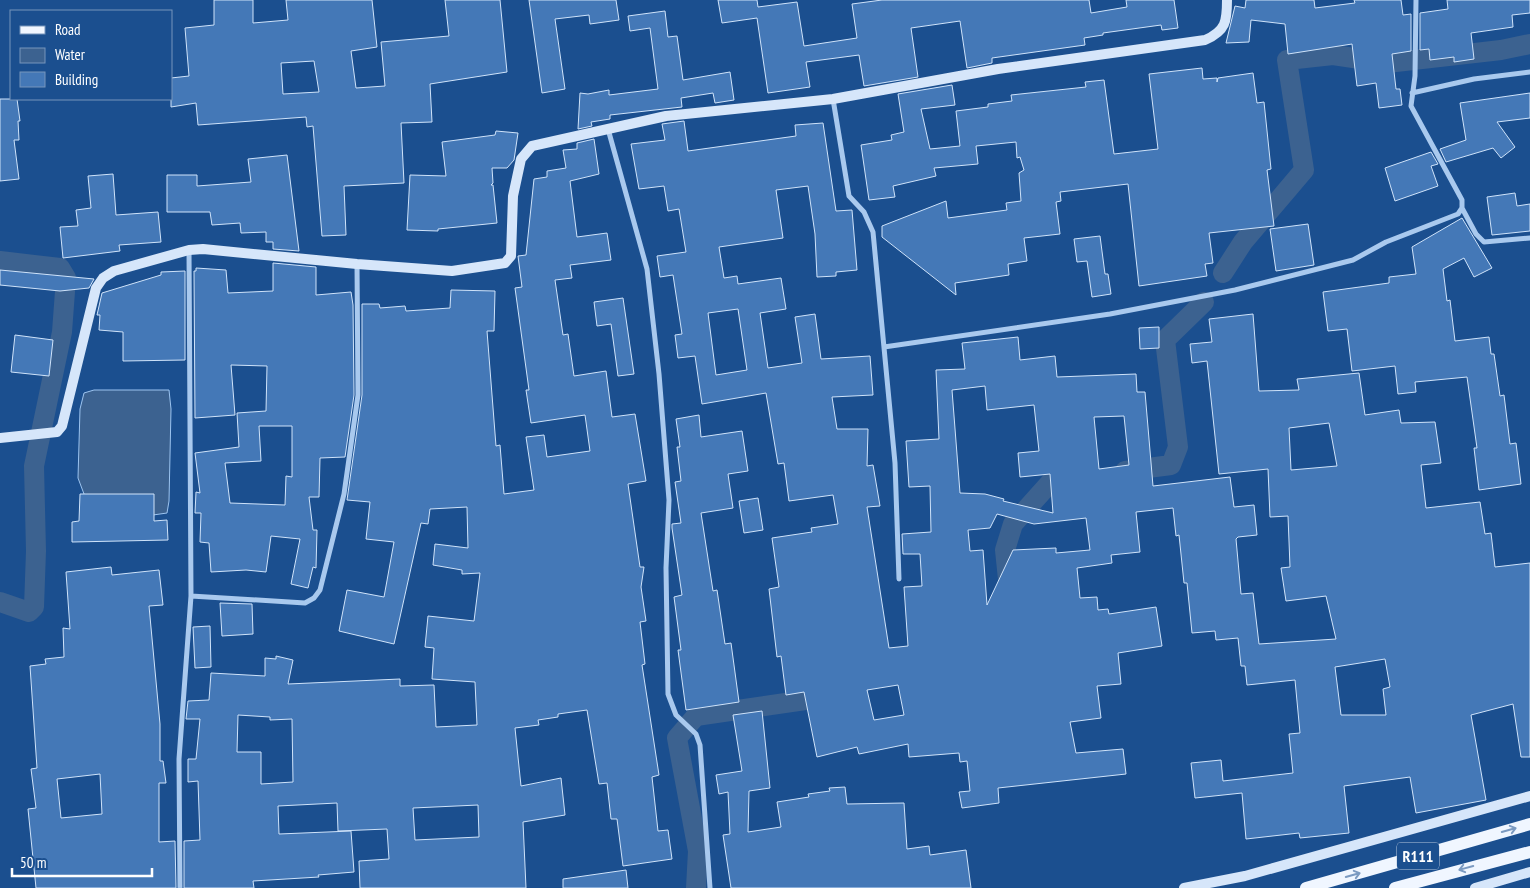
<svg xmlns="http://www.w3.org/2000/svg" width="1530" height="888" viewBox="0 0 1530 888" font-family="'PT Sans Narrow',sans-serif">
<rect width="100%" height="100%" fill="#1b4f8f"/>
<path fill="#3c6290" stroke="#9cc4f0" d="M94,390H169L171,409L169,501L167,513L153,515L90,499L84,494L78,478L80,409L84,393Z"/>
<g fill="none" stroke-linecap="round" stroke-linejoin="round">
<path stroke="#3c6290" stroke-width="20" d="M0,261L60,268L66,278L62,332L34,466L36,551L34,607L29,612L0,602
M1223,273L1243,242L1304,170L1287,60L1333,55L1387,63L1501,50L1530,44
M1125,471L1171,465L1178,447L1165,340L1204,302
M1009,589L1005,550L1013,524L1057,475L1074,474
M696,888L698,851L677,738L696,716L833,696"/>
</g>
<path fill="#4478b7" stroke="#cfe3fa" fill-rule="evenodd" d="M214,0H253V23L288,20L286,0H372L377,47L351,51L356,88L385,86L381,42L449,36L445,0H500L507,72L430,84L432,122L401,123L404,183L344,186L346,235L322,236L313,126L307,127L306,117L198,125L196,103L171,107V78L189,76L185,28L214,25ZM314,61L319,92L283,94L281,63Z
M529,0H616L619,20L590,24L589,15L555,19L565,89L542,93Z
M718,0H757L758,7L797,2L804,46L857,38L852,4L882,0H1089L1091,13L1127,7L1126,0H1174L1178,28L1162,30L1161,25L1103,33V35L1084,38L1085,45L992,58V63L967,68L960,21L911,28L918,77L864,86L859,55L806,62L810,87L768,93L757,18L722,23Z
M1246,0H1314L1315,8L1355,3L1354,0H1401L1403,15L1411,14V51L1392,54L1396,89H1400L1402,105L1379,108L1376,83L1357,86L1352,44L1288,54L1285,24L1251,20L1249,42L1226,43L1235,6L1245,8Z
M1447,0H1530V13L1512,15L1513,27L1471,33L1474,59L1454,62V57L1430,60L1429,49L1420,50V13L1448,9Z
M665,11L668,37L677,36L683,80L730,72L734,100L715,103L713,93L681,98L682,107L610,115V119L591,122L592,126L578,129L580,93L588,94L609,90V95L658,89L650,28L630,31L628,16Z
M1202,68L1203,79L1217,78V82L1218,78L1253,73L1257,103L1264,102L1271,169L1267,170L1274,226L1209,233L1213,263L1205,264L1207,276L1139,286L1128,184L1060,192L1061,201L1056,202L1060,234L1024,238L1027,261L1008,264L1009,275L955,283L956,295L882,237V226L946,201L948,218L1007,210L1006,203L1021,201L1019,173L1024,170L1020,157L1017,158L1016,142L976,146L978,164L934,168L936,176L893,186L895,197L869,200L861,145L892,140L891,135L904,132L898,94L952,85L955,105L921,109L930,149L960,146L956,111L988,107V104L1012,101L1011,95L1086,87L1085,82L1104,80L1114,154L1158,149L1149,74Z
M1530,93V118L1497,122L1515,147L1501,158L1493,148L1446,162L1440,149L1466,140L1460,103Z
M0,99H17L20,121H18L19,140H14L19,179L0,181Z
M684,121L688,151L796,136L795,125L823,123L836,211L852,210L857,270L836,272V276L817,277L815,234L808,186L776,190L783,238L719,247L724,278L737,276L738,284L781,278L786,309L760,313L768,368L802,363L795,317L815,314L821,359L870,356L873,395L832,397L837,429H868L867,466L873,465L880,506L867,507L889,648L908,646L904,587L922,586L920,554H903L902,534L931,532L930,486L909,487L906,441L939,439L936,370L965,369L962,343L1018,337L1020,360L1055,356L1057,377L1136,374L1137,392H1145L1153,486L1230,477L1234,507L1254,505L1257,535L1238,537L1236,539L1241,594L1253,593L1259,644L1336,639L1326,596L1286,601L1281,568L1290,567L1288,516L1270,517L1268,469L1219,474L1207,361L1192,363L1190,344L1212,342L1209,319L1253,314L1259,391L1299,390L1297,379L1359,373L1365,415L1399,410L1401,423L1435,422L1441,463L1421,465L1426,508L1480,502L1485,534L1491,533L1495,567L1530,563V757H1521L1513,704L1471,715L1486,800L1416,813L1410,777L1344,786L1349,833L1300,838L1299,833L1246,839L1242,793L1195,798L1191,763L1221,760L1223,781L1293,773L1289,734L1300,733L1295,680L1247,685L1245,666H1241L1238,638L1216,640L1215,631L1192,633L1187,583H1184L1179,535L1176,536L1173,508L1136,512L1140,552L1111,555L1112,563L1077,568L1080,598L1097,597L1098,610L1108,609L1109,614L1156,607L1162,646L1118,653L1121,684L1097,686L1101,718L1070,722L1076,753L1123,749L1126,774L998,788L999,803L962,808L959,792L970,791L967,761L960,762L959,753L909,757L908,744L859,754L857,747L817,757L804,692L786,695L781,656L777,657L769,589L779,587L772,538L812,532L811,528L838,524L833,495L789,501L784,463L778,464L766,393L702,404L695,356L678,358L675,335L682,334L673,275L660,277L657,256L686,252L679,209L668,211L664,186L639,189L631,144L665,140L662,124ZM738,309L747,370L716,375L708,313ZM985,386L987,410L1034,405L1039,451L1018,453L1020,477L1050,474L1053,513L1003,501L1004,499L985,494L960,493L952,390ZM1124,416L1129,465L1099,469L1094,417ZM1329,423L1337,466L1291,470L1289,428ZM997,514L1034,524L1086,518L1090,550L1056,553V548L1013,550L987,605L983,550L970,551L968,530L990,528ZM1385,659L1390,687L1383,689L1386,715H1341L1335,667ZM898,685L904,715L874,720L867,690Z
M496,131L518,133L514,160L507,168H492L493,183L491,185H493L497,223L438,229V231L407,230L410,175L446,176L442,142L495,135Z
M594,139L599,174L570,181L577,237L607,233L611,260L570,265L572,278L555,280L563,335L568,334L574,376L606,371L612,417L635,414L646,481L628,484L640,567H644L641,587L646,621L640,622L645,664L642,665L659,775L652,777L658,831L668,830L672,859L623,866L617,819H611L607,783L599,784L587,710L558,714V717L538,720L539,725L515,728L521,786L561,778L565,815L523,822L526,888H360L359,861L389,859L387,829L338,831L337,803L278,806L279,834L351,831L354,872L318,875L319,877L253,881L254,888H184V841L200,840L198,781L188,782V759H196L200,719H186L188,701L209,700L211,673L265,676V658L276,659V656L293,660L288,684L400,679V686L434,685L436,727L477,725L475,682L432,679L434,648L425,647L428,616L474,621L480,573L462,574V570L433,565L435,544L468,548L467,507L430,509L428,524L421,523L394,644L339,631L347,590L384,597L394,542L366,539L370,502L347,500L362,395V304H379L380,308L405,306L406,311L450,308L451,290L495,291L494,331H487L496,446L500,445L504,494L534,490L526,437L544,435L547,457L590,451L585,415L531,423L526,390H529L515,288L522,287L518,256L526,255L534,179L547,177V171L566,168L563,150L577,149V143ZM238,715L270,717V720L292,719L293,782L261,784V752H237ZM478,805L479,837L415,840L413,808Z
M1431,152L1438,164L1431,166L1438,186L1395,201L1385,168Z
M287,155L299,251L273,249V242H266V232L241,233L240,223L212,225L210,212H167V175H197V186L251,182L248,159Z
M113,174L116,215L158,212L161,242L119,245L120,251L63,258L60,227L78,226L76,210L91,208L88,176Z
M1515,193L1517,206L1530,204V231L1492,235L1487,197Z
M1462,218L1492,268L1474,277L1464,258L1443,269L1447,301L1450,300L1455,341L1489,337L1491,354H1494L1500,396L1504,395L1510,444L1516,443L1521,484L1479,490L1474,448H1477L1467,377L1415,382L1416,392L1398,394L1395,366L1352,371L1347,329L1328,331L1323,292L1389,283V277L1416,274L1412,247Z
M1308,224L1314,265L1276,271L1270,229Z
M1100,236L1105,274H1108L1111,294L1092,297L1087,261L1077,262L1074,239Z
M273,263L316,267V295L351,292L353,305L354,395L345,457L320,458L319,497H309L313,530H317L316,568L313,567L308,588L291,584L300,539L271,536L266,572L246,570L211,572L209,543L200,542L201,513H195L196,492L200,493L195,453L239,447L237,413L266,411L267,366L231,365L235,415L195,418L194,271H196V268L226,270L228,293L273,291ZM259,426H292V477L286,476L285,505L230,503L225,463L261,461Z
M0,270L94,279L89,288L60,291L0,285Z
M185,271V360L123,361V332L99,330L100,315H97L102,293L161,275V272Z
M623,298L634,374L618,376L611,324L597,326L594,302Z
M1159,327V348L1140,349L1139,328Z
M15,335L53,340L49,376L11,372Z
M699,415L701,437L742,431L748,471L728,474L733,508L701,513L713,591L717,590L725,644L731,643L739,702L686,710L678,650H681L674,597L682,595L672,528V524L681,523L675,482L681,481L677,447H680L676,419Z
M80,494H154V521L167,520L168,540L72,542V522L79,521Z
M758,498L763,530L744,533L739,501Z
M111,567L112,575L159,570L163,605L149,606L160,724V761H163L166,783H159V842L175,841L176,888H36L28,809L36,808L31,769L37,768L30,666L46,664L45,659L64,657L63,628L70,629L66,572ZM100,774L102,814L61,818L57,779Z
M220,603L252,604L253,634L222,636Z
M210,626L211,667L195,668L193,627Z
M762,711L770,788L749,791L748,832L781,827L777,802L809,797L808,794L830,791L829,788L845,787L847,804L904,803L907,849L929,846L930,855L966,850L971,888H731L723,835L730,834L728,792L719,794L716,775L742,771L733,715Z
M626,870L628,888H563V879Z"/>
<g fill="none" stroke-linecap="round" stroke-linejoin="round">
<path stroke="#a9c9ee" stroke-width="5" d="M1412,93L1474,79L1530,72
M833,99L849,196L864,212L873,232L895,463L899,579
M608,129L647,269L659,374L669,500L666,568L668,694L676,715L696,734L700,745L710,888
M1462,208L1476,234L1484,242L1530,238
M884,347L1110,314L1235,290L1353,260L1386,242L1458,214L1462,208V200L1411,106L1415,76L1416,0
M191,596L305,603L314,598L320,590L344,494L358,395L357,264
M180,888L179,759L191,596L189,250"/>
<path stroke="#d6e6fa" stroke-width="10" d="M0,438L57,432L62,426L96,288L103,278L114,271L189,250L203,249L357,264L452,271L505,263L511,256L513,196L521,159L532,146L666,116L833,99L998,69L1205,40C1226,31 1227,21 1227,0
M1184,888L1245,876L1530,796
M1475,888L1530,872"/>
<path stroke="#f0f6ff" stroke-width="12" d="M1306,888L1530,824
M1395,888L1530,852"/>
</g>
<defs><path id="oneway-shaft" d="M-6 0H5M1.5-3L5.5 0L1.5 3" fill="none" stroke-width="1.6" stroke-linecap="round" stroke-linejoin="round" transform="scale(1.25)"/></defs>
<g stroke="#7b9ac1">
<use href="#oneway-shaft" transform="translate(1509 830) rotate(-16)"/>
<use href="#oneway-shaft" transform="translate(1466 868) rotate(165)"/>
<use href="#oneway-shaft" transform="translate(1353 875) rotate(-16)"/>
</g>
<g text-anchor="middle" stroke-width="4.5" stroke-linejoin="round" paint-order="stroke">
<rect fill="#1b4f8f" stroke="#bbcadd" stroke-width="1" x="1397" y="842.5" width="42" height="27" rx="4"/>
<g font-size="16" font-weight="bold" fill="#fff">
<text x="1418" y="862">R111</text>
</g>
</g>
<rect x="10" y="10" width="162" height="90" fill="#1b4f8f" stroke="#7695bc"/>
<rect x="20" y="26" width="25" height="8" fill="#f0f6ff" stroke="#7695bc"/>
<text x="55" y="35" font-size="15" fill="#ffffff">Road</text>
<rect x="20" y="48" width="25" height="15" fill="#3c6290" stroke="#7695bc"/>
<text x="55" y="60" font-size="15" fill="#ffffff">Water</text>
<rect x="20" y="72" width="25" height="15" fill="#4478b7" stroke="#7695bc"/>
<text x="55" y="85" font-size="15" fill="#ffffff">Building</text>
<path d="M12 868v8h140v-8" fill="none" stroke="#ffffff" stroke-width="2.5"/>
<text x="20" y="868" font-size="15" fill="#ffffff" stroke="#1b4f8f" stroke-width="4" paint-order="stroke">50 m</text>
</svg>
